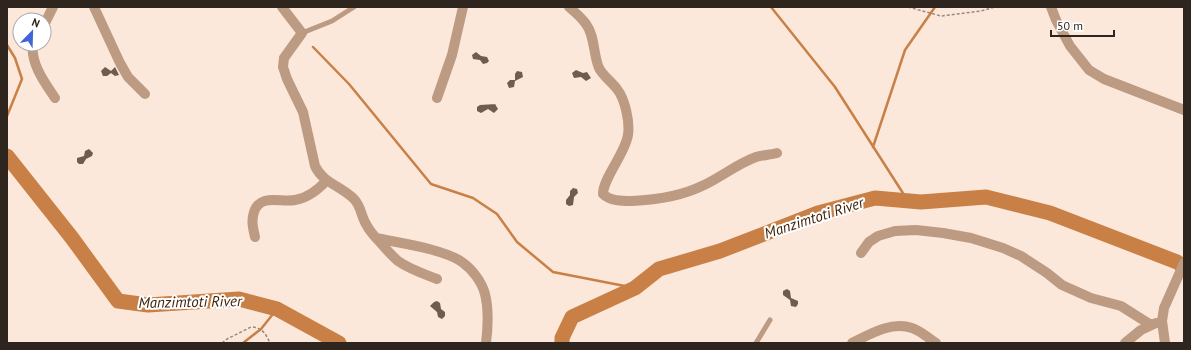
<svg xmlns="http://www.w3.org/2000/svg" width="1191" height="350" viewBox="0 0 1191 350" font-family="'PT Sans',sans-serif">
<rect width="100%" height="100%" fill="#fbe8da"/>
<g fill="none" stroke-linecap="round" stroke-linejoin="round">
<path stroke="#c98046" stroke-width="2.5" d="M771,7L835,87L908,201
M7,45L15,58L22,79L7,116
M313,47L349,84L431,184L473,198L497,214L517,242L553,272L635,288
M873,147L905,50L935,7
M243,343L261,329L277,309"/>
<path stroke="#c98046" stroke-width="15" d="M7,156L72,238L118,301L148,305L239,299L277,309L339,343
M562,343V338L572,317L635,288L659,269L720,251L818,213L875,198L921,202L986,197L1050,213L1177,262L1184,267"/>
</g>
<path fill="#705b4c" d="M476,52L481,56L487,57L489,61L487,63L483,64L480,60L473,59L472,55Z
M105,67L111,71L115,67L119,75L115,76L111,73L107,76H103L101,71Z
M576,70L583,73L587,72L591,78L586,81L581,77L574,78L572,73Z
M517,71L522,72L523,77L515,81L514,87L509,88L507,83L510,80H515V74Z
M495,104L498,109L494,113L488,109L481,113L477,111V107L480,105L496,104Z
M89,149L93,153L92,156L86,159L83,164H79L77,162V158L84,156L85,151Z
M573,188L577,189L578,193L574,197L573,205L569,206L566,204V200L570,195V191Z
M787,289L790,291L791,298L798,301V304L796,307L791,306L790,300L783,295V291Z
M437,301L440,303L441,309L445,312V316L442,319L438,317L437,312L430,306L434,302Z"/>
<g fill="none" stroke-linecap="round" stroke-linejoin="round">
<path stroke="#97897e" stroke-width="1.5" stroke-dasharray="3 2" stroke-linecap="butt" d="M908,7L941,16L981,11L995,7
M222,343L227,339L251,327C262,327 266,334 270,343"/>
<path stroke="#bc9b82" stroke-width="5" d="M302,33L332,21L354,7
M756,343L770,320"/>
<path stroke="#bc9b82" stroke-width="10" d="M94,7L120,63L128,77L145,94
M282,7L302,33L284,58L283,67L287,79L303,112L315,166C323,183 341,186 354,199C361,206 361,216 366,224C369,230 374,236 379,241C385,248 391,255 398,261C409,269 424,274 437,279
M569,7C575,12 581,17 586,24C595,36 593,54 599,68C603,76 611,81 617,89C625,99 630,122 628,135C625,154 603,178 603,194C610,201 622,201 632,201C656,200 682,196 704,185C721,177 737,164 756,157C762,155 770,155 777,153
M1051,7L1056,20L1070,46L1089,70L1104,79L1184,110
M44,25L53,7
M33,44C30,63 45,83 55,98
M437,98L452,55L463,7
M255,237C253,228 251,221 254,212C260,193 281,203 295,200C308,198 318,190 327,180
M376,238C399,243 444,249 462,262C472,269 482,282 485,294C489,310 488,327 486,343
M861,253L869,242L878,236L895,231L916,230L943,233L971,238L1003,248L1021,256L1047,273L1062,285L1091,298L1121,306L1151,325
M1125,343L1141,330L1156,323"/>
<path stroke="#bc9b82" stroke-width="10" d="M852,343C870,334 891,321 912,328C921,331 928,338 936,343
M1165,343L1162,321L1164,308L1184,263"/>
</g>
<g text-anchor="middle" stroke-width="4" stroke-linejoin="round" paint-order="stroke">
<g font-size="15" font-style="italic" fill="#402208" stroke="#fff">
<text transform="translate(814 218) rotate(-18)" y="5">Manzimtoti River</text>
<text transform="translate(190 302) rotate(-1)" y="5">Manzimtoti River</text>
</g>
</g>
<rect width="1191" height="350" fill="none" stroke="#2e251e" stroke-width="16"/>
<g transform="translate(32 32) rotate(23)"><circle r="19" fill="#ffffff" stroke="#aba8a5"/>
<path d="M0-3L7 15L0 10L-7 15Z" fill="#4264d6"/>
<text y="-6" font-size="11" font-weight="bold" text-anchor="middle" fill="#2e251e">N</text>
</g>
<path d="M1051 30v6h63v-6" fill="none" stroke="#2e251e" stroke-width="2"/>
<text x="1057" y="30" font-size="12" fill="#2e251e" stroke="#ffffff" stroke-width="3" paint-order="stroke">50 m</text>
</svg>
